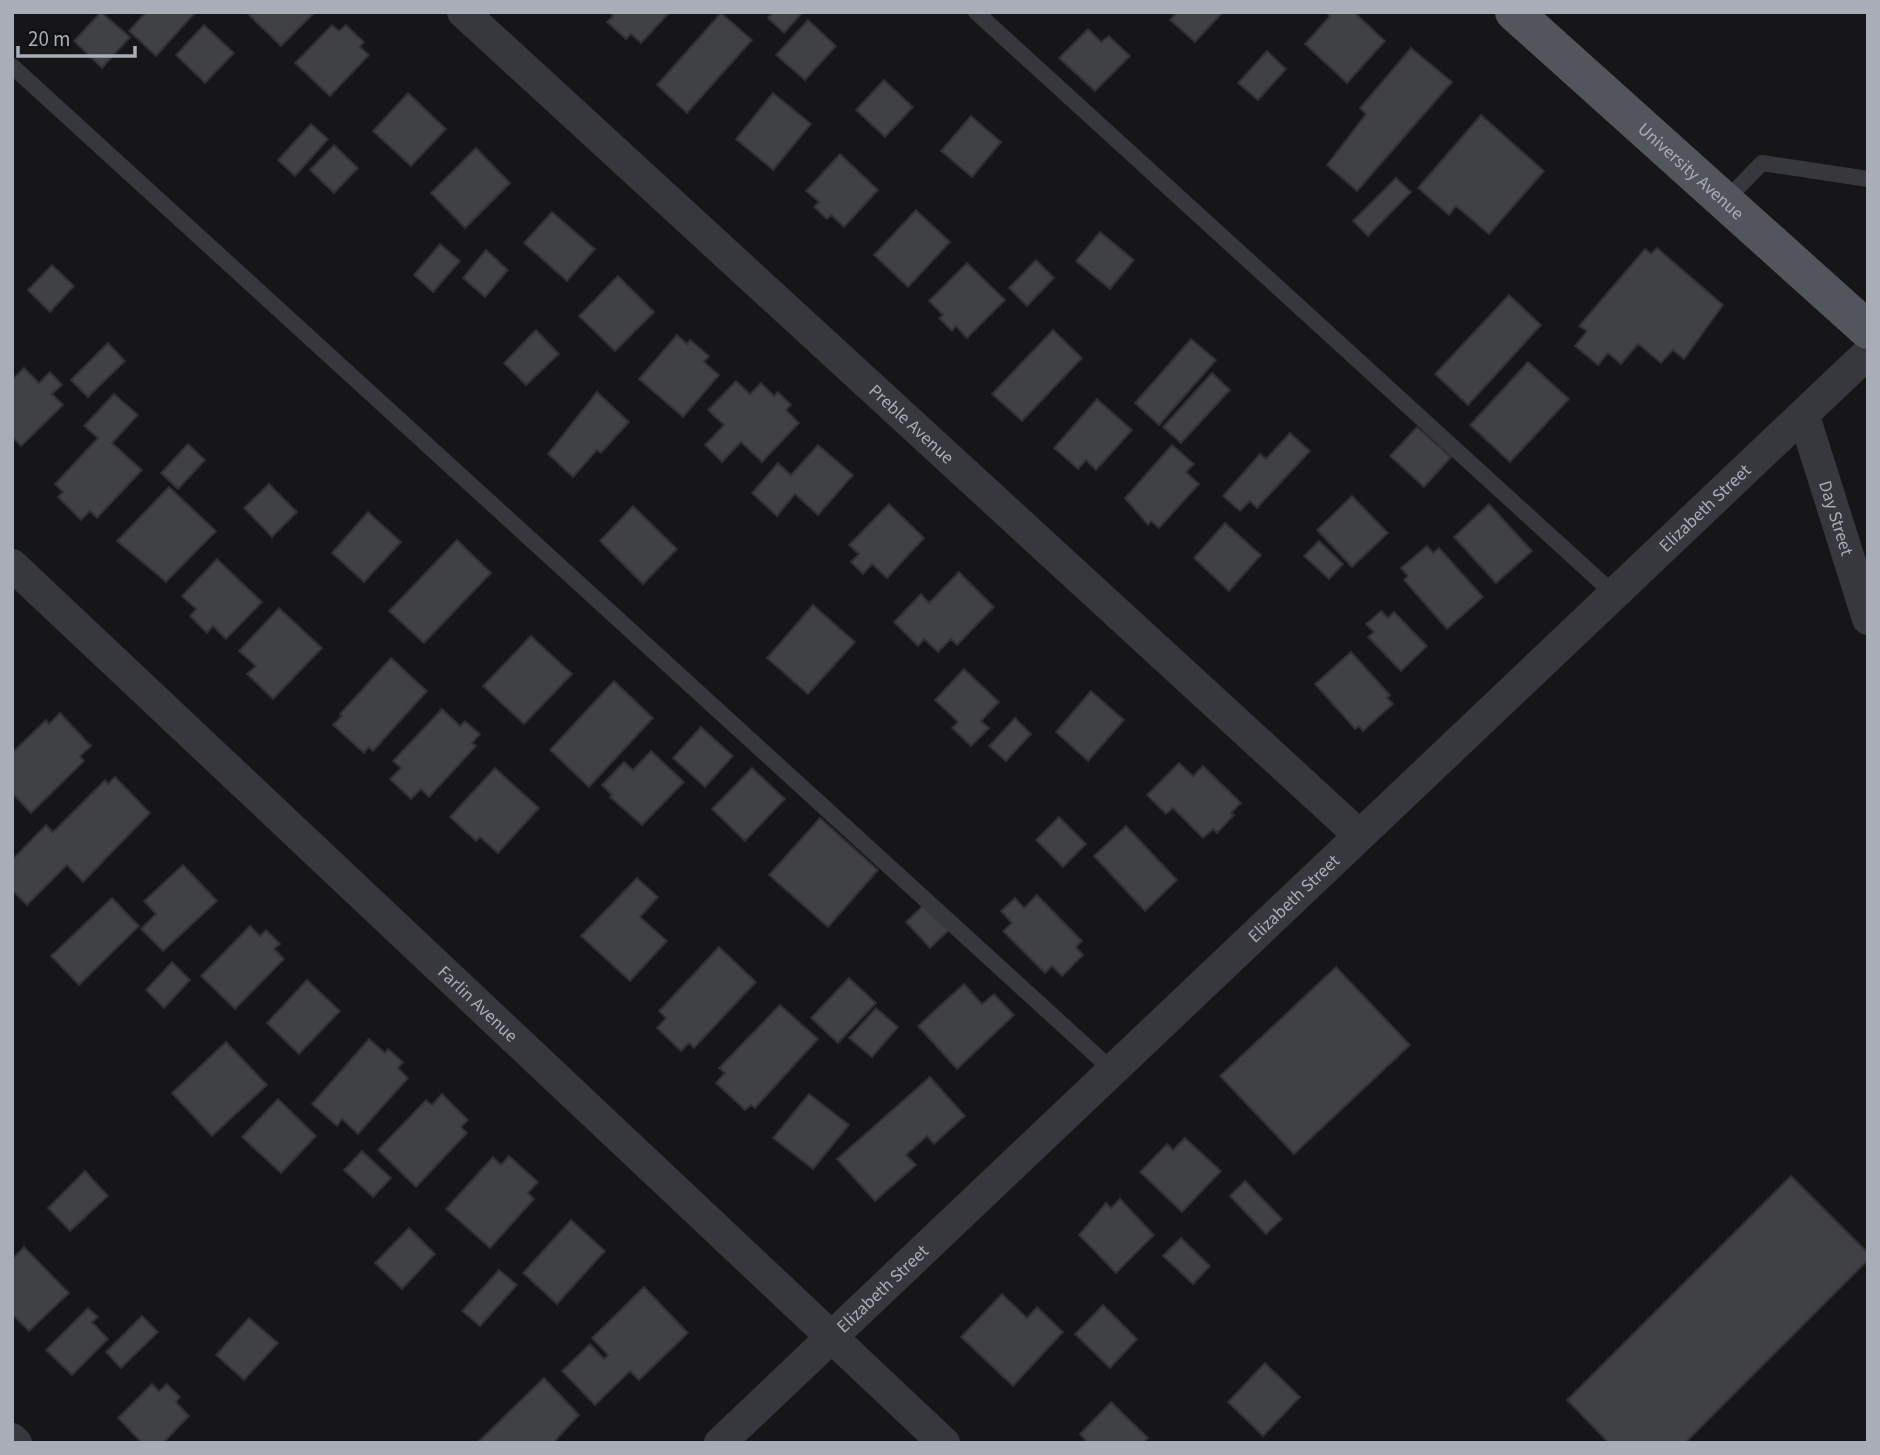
<svg xmlns="http://www.w3.org/2000/svg" width="1880" height="1455" viewBox="0 0 1880 1455" font-family="'Source Sans 3',sans-serif">
<rect width="100%" height="100%" fill="#161618"/>
<path fill="#404145" stroke="#303034" stroke-width="2" d="M101,12L130,37L102,68L74,41Z
M146,12H192L194,14L156,56L129,31Z
M246,12H315L281,46Z
M609,12H670L641,43L631,34L626,39L607,22L613,16Z
M773,12H803L784,33L768,18Z
M1177,12H1223L1195,42L1170,20Z
M1326,12H1354L1385,41L1347,83L1305,44L1330,16Z
M721,13L752,40L687,113L657,85Z
M808,20L836,46L805,80L776,55Z
M204,25L234,53L205,83L176,55Z
M332,25L339,31L346,25L364,42L360,47L369,55L330,96L295,63Z
M1088,29L1101,42L1109,36L1130,56L1095,91L1059,58Z
M1411,48L1452,82L1357,191L1327,165L1366,114L1360,108Z
M1267,51L1286,69L1258,100L1238,83Z
M884,80L913,107L885,137L856,110Z
M408,93L446,129L411,166L373,131Z
M773,93L811,124L773,170L736,139Z
M1481,115L1544,171L1489,234L1456,206L1449,215L1418,188Z
M971,116L1001,142L972,177L941,151Z
M311,124L328,139L295,176L278,160Z
M334,145L358,168L334,193L310,170Z
M476,148L510,183L465,228L431,193Z
M840,154L878,190L844,227L831,215L827,219L814,207L819,202L806,191Z
M1396,178L1411,192L1368,236L1353,221Z
M916,210L950,242L908,287L874,255Z
M552,212L595,249L567,281L524,243Z
M1100,232L1134,260L1110,289L1076,261Z
M440,244L460,261L433,292L414,275Z
M1657,248L1723,305L1684,359L1673,350L1661,363L1638,344L1621,364L1608,353L1598,365L1575,346L1587,331L1579,326L1645,249L1651,254Z
M486,250L508,270L485,297L463,278Z
M1036,260L1054,278L1027,306L1009,288Z
M967,263L1005,300L967,338L956,326L952,331L939,318L943,315L929,301Z
M52,265L74,286L50,312L28,290Z
M618,276L654,312L615,351L579,316Z
M1509,295L1541,325L1468,405L1435,374Z
M536,330L559,354L526,385L504,363Z
M1053,330L1082,358L1022,421L992,394Z
M677,335L687,344L690,340L709,356L704,362L719,375L683,417L639,379Z
M1191,339L1216,360L1159,425L1135,403Z
M108,343L125,361L88,397L71,380Z
M1528,362L1569,399L1510,462L1470,425Z
M24,368L39,383L50,372L62,385L52,394L63,405L21,446L12,437V380Z
M1212,373L1230,390L1181,443L1163,427Z
M736,381L750,394L761,383L774,396L778,392L791,405L786,410L799,423L762,462L741,442L722,462L705,445L724,425L708,410Z
M597,392L629,422L601,453L597,450L573,477L548,454Z
M114,394L138,415L112,443L142,470L97,518L90,511L81,520L58,497L63,492L55,484L98,438L84,426Z
M1097,399L1132,430L1096,470L1086,460L1078,469L1054,448Z
M1417,427L1451,457L1424,487L1390,456Z
M1290,433L1310,451L1257,508L1250,501L1240,511L1223,496L1260,454L1266,459Z
M188,444L205,460L178,489L161,473Z
M818,445L853,475L818,515L795,494L777,516L752,493L778,463L791,475Z
M1172,445L1194,464L1186,472L1199,484L1159,528L1151,521L1148,525L1125,498Z
M269,484L297,512L272,537L244,508Z
M169,487L216,531L166,582L117,541Z
M1352,496L1388,533L1352,567L1317,530Z
M889,504L924,538L887,578L872,564L863,574L851,562L859,554L849,545Z
M1489,504L1532,551L1496,583L1454,537Z
M633,506L677,549L643,584L600,541Z
M368,512L401,542L364,582L332,553Z
M1225,523L1261,555L1229,591L1194,558Z
M457,540L491,573L424,643L389,611Z
M1319,541L1343,564L1329,579L1304,556Z
M1427,546L1433,553L1439,548L1483,597L1447,629L1404,580L1408,576L1401,568Z
M217,559L262,602L226,639L213,626L207,633L190,616L196,609L182,596Z
M959,572L994,607L957,645L951,639L938,652L924,639L918,646L894,622L921,594L929,603Z
M813,605L855,642L808,694L767,658Z
M279,608L322,648L273,699L247,674L256,666L239,651Z
M1381,611L1388,618L1394,612L1427,646L1401,671L1368,637L1374,632L1366,624Z
M531,636L572,674L524,724L483,686Z
M1351,652L1390,695L1387,698L1393,704L1363,731L1359,726L1355,729L1315,684Z
M391,658L427,691L373,751L369,747L364,753L333,725L342,716L340,714Z
M964,669L999,702L981,721L989,728L971,746L952,728L958,722L935,700Z
M614,681L653,718L589,787L550,750Z
M1091,691L1124,720L1088,761L1056,732Z
M442,709L460,726L465,721L480,734L472,743L476,746L429,797L421,789L411,799L390,779L401,768L393,761Z
M60,713L91,746L80,756L84,761L31,813L12,793V753L46,720L49,724Z
M1015,718L1031,734L1006,761L989,746Z
M701,727L733,756L705,787L673,758Z
M651,751L684,782L642,825L610,797L612,795L602,785L624,762L633,770Z
M1179,763L1193,776L1203,766L1241,803L1231,813L1234,815L1217,833L1213,829L1203,838L1173,808L1166,814L1147,795Z
M495,768L539,808L498,853L480,837L476,841L450,817Z
M752,768L785,799L745,841L712,809Z
M115,777L150,813L83,882L67,865L27,905L12,890V860L46,825L53,832L105,780L108,784Z
M1059,817L1086,844L1063,867L1036,840Z
M820,818L878,870L828,927L769,875Z
M1126,826L1177,880L1145,911L1094,856Z
M183,865L217,901L163,951L141,929L156,914L144,901Z
M637,878L658,897L640,917L667,941L630,981L581,936Z
M1037,895L1082,941L1076,947L1083,955L1062,976L1052,966L1045,973L1003,931L1012,923L1001,911L1015,898L1024,908Z
M112,898L139,926L79,985L51,956Z
M925,904L949,930L930,948L906,922Z
M250,926L260,936L266,930L280,944L274,949L284,959L235,1009L201,976Z
M719,947L756,982L694,1048L689,1043L681,1051L657,1028L666,1018L659,1011Z
M172,962L190,980L164,1008L146,990Z
M1336,967L1410,1045L1294,1154L1220,1076Z
M849,978L876,1003L838,1043L811,1018Z
M307,980L340,1011L299,1054L267,1023Z
M964,984L982,1004L994,994L1014,1015L957,1069L918,1026Z
M780,1005L818,1039L755,1108L751,1105L745,1110L716,1083L725,1073L719,1068Z
M876,1008L898,1027L872,1057L849,1038Z
M369,1039L385,1053L388,1049L403,1062L398,1068L408,1078L358,1134L342,1119L337,1126L312,1104Z
M226,1042L267,1085L212,1136L172,1093Z
M930,1077L965,1116L934,1144L927,1136L906,1155L916,1165L875,1201L837,1159Z
M442,1094L468,1120L461,1127L467,1133L416,1187L378,1150L426,1100L432,1105Z
M809,1094L849,1125L813,1169L773,1138Z
M278,1099L316,1136L281,1173L242,1137Z
M1185,1138L1221,1171L1182,1212L1140,1172L1167,1144L1173,1150Z
M362,1151L391,1178L373,1197L344,1170Z
M509,1156L538,1182L528,1193L534,1199L490,1248L446,1209L493,1157L501,1165Z
M85,1171L108,1196L70,1231L48,1208Z
M1791,1176L1868,1253V1260L1685,1443H1609L1567,1400Z
M1245,1181L1282,1219L1266,1234L1230,1196Z
M1120,1199L1154,1235L1116,1273L1079,1235L1106,1203L1111,1208Z
M571,1220L605,1251L557,1304L523,1273Z
M409,1228L435,1254L402,1289L375,1263Z
M1181,1238L1210,1266L1193,1284L1163,1256Z
M24,1247L69,1293L29,1331L12,1314V1259Z
M499,1270L517,1285L480,1326L462,1311Z
M644,1287L688,1333L639,1380L630,1371L595,1405L562,1371L590,1344L604,1359L608,1355L592,1338Z
M1002,1294L1027,1318L1037,1307L1063,1332L1013,1386L961,1337Z
M1103,1305L1137,1339L1110,1368L1075,1334Z
M88,1308L98,1317L92,1322L108,1339L72,1375L46,1350Z
M142,1316L158,1332L121,1368L106,1352Z
M249,1318L278,1343L244,1380L216,1355Z
M1265,1363L1300,1397L1263,1436L1228,1402Z
M544,1378L579,1415L553,1443H477Z
M152,1384L159,1391L167,1384L180,1397L176,1402L189,1416L163,1443H142L118,1418Z
M1111,1402L1148,1438L1143,1443H1088L1080,1434Z"/>
<g fill="none" stroke-linecap="round" stroke-linejoin="round">
<path stroke="#37383d" stroke-width="16" d="M976,12L1614,594
M12,66L1111,1069
M1725,201L1762,163L1868,179"/>
<g stroke="#37383d" stroke-width="32">
<path id="s1" d="M463,12L1359,835"/>
<path id="s2" d="M1804,416L1868,619"/>
<path id="s3" d="M12,565L944,1443"/>
<path d="M12,1439L16,1443"/>
<path id="s4" d="M720,1443L1868,353"/>
</g>
<path stroke="#53555c" stroke-width="38" id="s5" d="M1514,12L1868,330"/>
</g>
<g text-anchor="middle" stroke-width="7" stroke-linejoin="round" paint-order="stroke">
<g font-size="18" fill="#a8adb8" stroke="#111113">
<text dy="6" stroke="none"><textPath href="#s5" startOffset="238">University Avenue</textPath></text>
<text dy="6" stroke="none"><textPath href="#s1" startOffset="609">Preble Avenue</textPath></text>
<text dy="6" stroke="none"><textPath href="#s4" startOffset="1358">Elizabeth Street</textPath></text>
<text dy="6" stroke="none"><textPath href="#s2" startOffset="107">Day Street</textPath></text>
<text dy="6" stroke="none"><textPath href="#s4" startOffset="791">Elizabeth Street</textPath></text>
<text dy="6" stroke="none"><textPath href="#s3" startOffset="640">Farlin Avenue</textPath></text>
<text dy="6" stroke="none"><textPath href="#s4" startOffset="224">Elizabeth Street</textPath></text>
</g>
</g>
<rect width="1880" height="1455" fill="none" stroke="#a8adb8" stroke-width="28"/>
<path d="M18 46v10h117v-10" fill="none" stroke="#a8adb8" stroke-width="3.5"/>
<text x="28" y="46" font-size="21" fill="#a8adb8" stroke="#111113" stroke-width="5" paint-order="stroke">20 m</text>
</svg>
